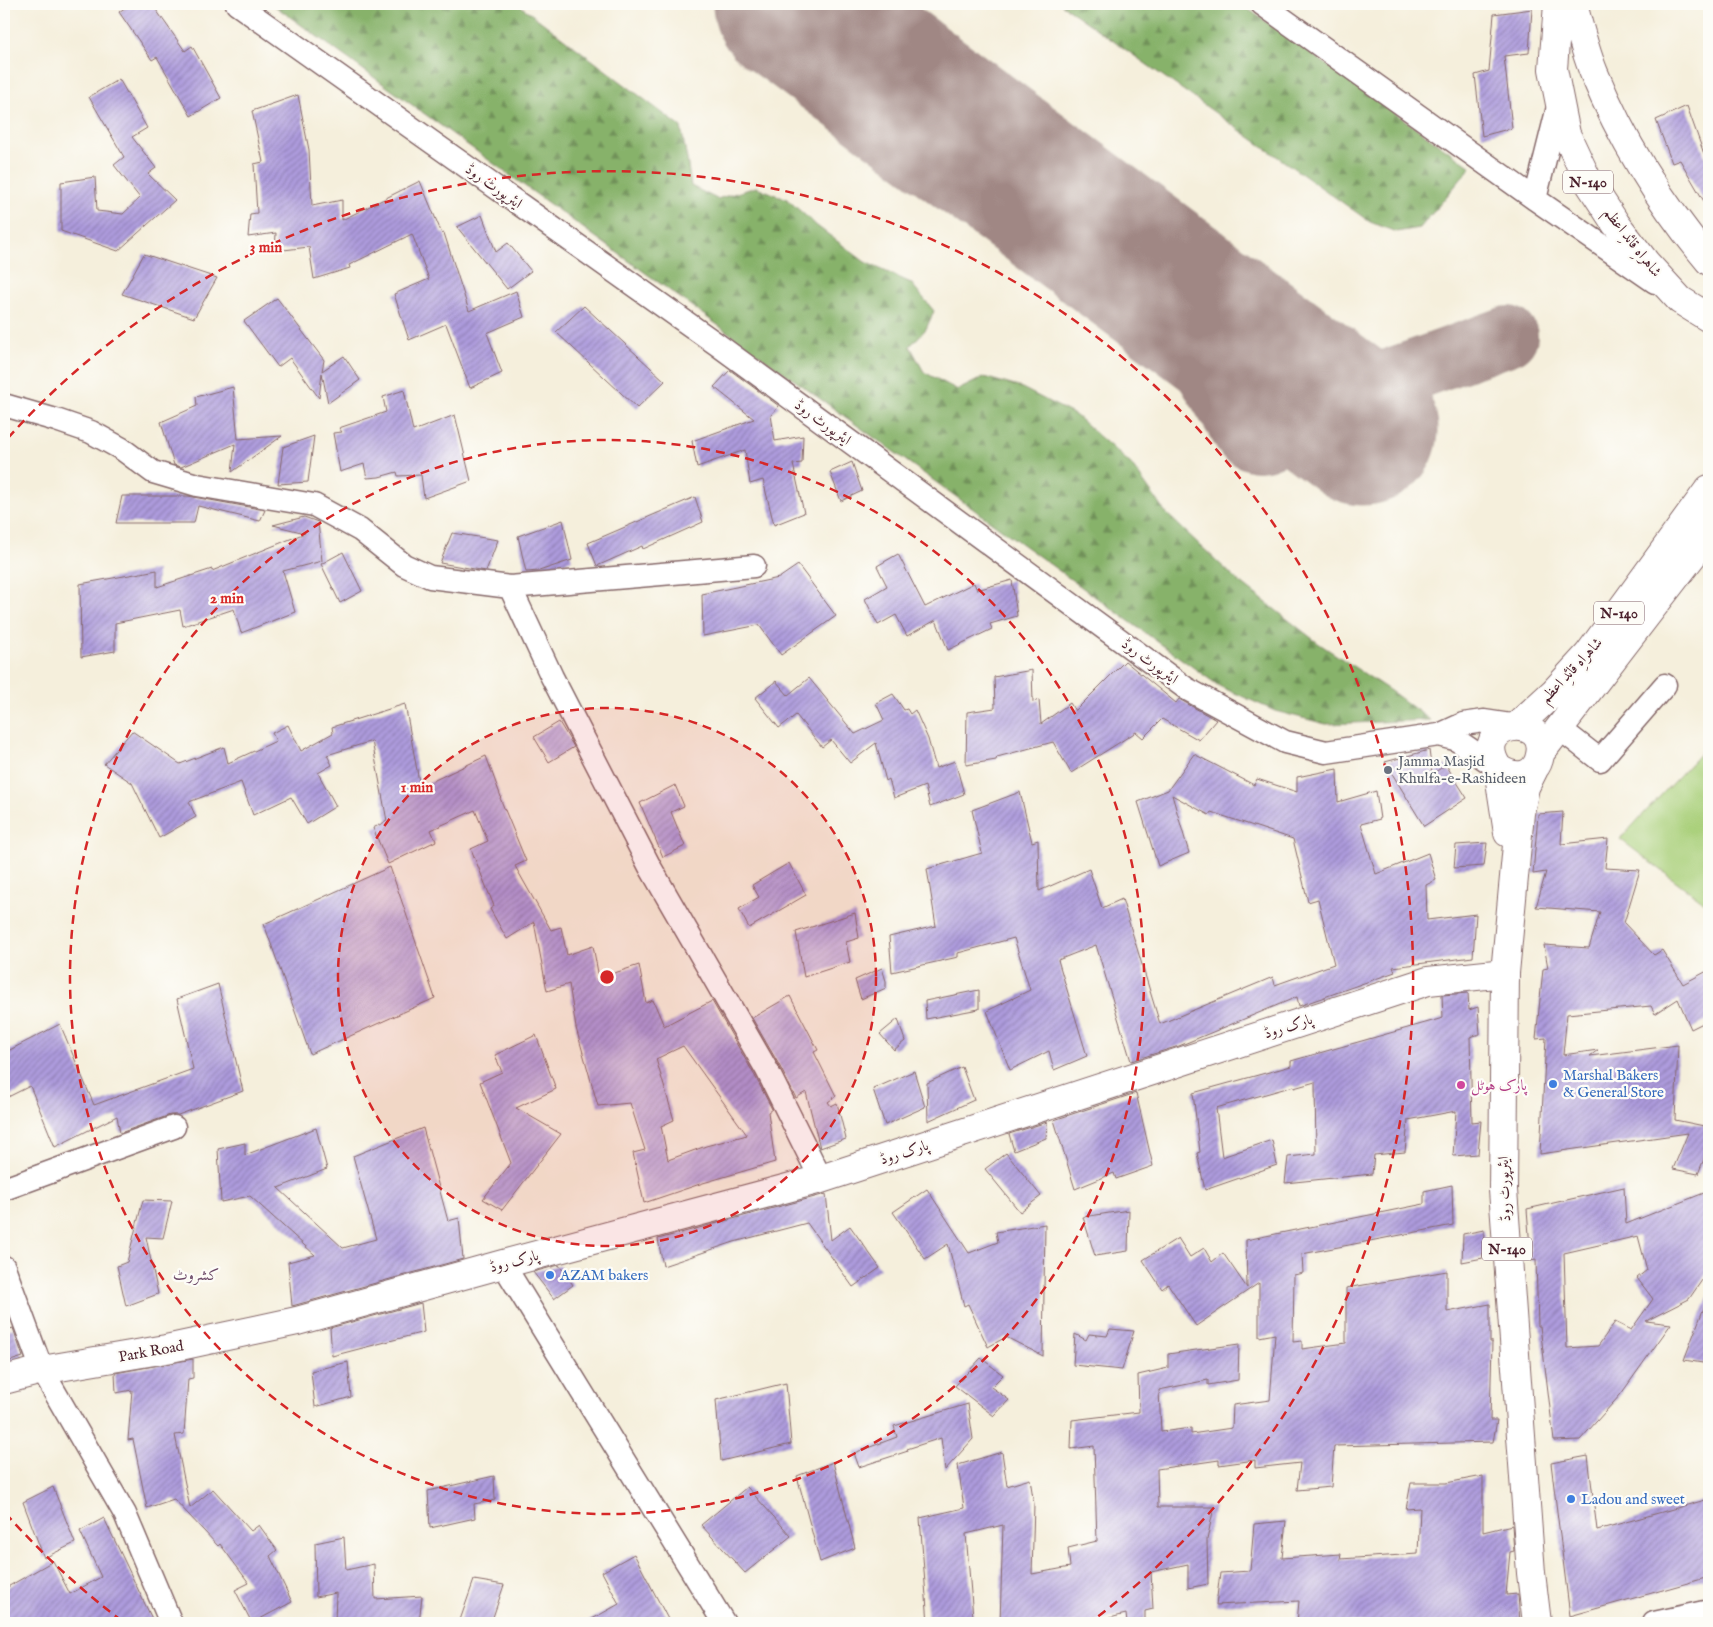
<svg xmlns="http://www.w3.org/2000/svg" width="1713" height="1627" viewBox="0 0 1713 1627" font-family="'IM FELL English',Amiri,serif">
<defs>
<pattern id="forest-firs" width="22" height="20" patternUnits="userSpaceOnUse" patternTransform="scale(1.25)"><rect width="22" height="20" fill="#87b26b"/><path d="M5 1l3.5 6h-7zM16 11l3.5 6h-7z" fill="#709058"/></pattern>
<pattern id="building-hatch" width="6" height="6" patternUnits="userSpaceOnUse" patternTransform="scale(1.25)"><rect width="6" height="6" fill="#ad9bdd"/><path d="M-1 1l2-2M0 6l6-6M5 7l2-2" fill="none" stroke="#8f7eb3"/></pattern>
</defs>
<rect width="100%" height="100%" fill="#fdfcf7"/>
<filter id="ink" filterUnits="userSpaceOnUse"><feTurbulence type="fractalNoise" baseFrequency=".02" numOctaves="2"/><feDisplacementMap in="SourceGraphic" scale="10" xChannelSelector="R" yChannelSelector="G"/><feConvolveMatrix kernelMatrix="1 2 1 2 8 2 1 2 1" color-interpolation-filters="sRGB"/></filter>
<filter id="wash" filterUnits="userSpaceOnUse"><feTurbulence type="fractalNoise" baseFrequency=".0096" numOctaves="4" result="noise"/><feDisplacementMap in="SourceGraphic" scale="20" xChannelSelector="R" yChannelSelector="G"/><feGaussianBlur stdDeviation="1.12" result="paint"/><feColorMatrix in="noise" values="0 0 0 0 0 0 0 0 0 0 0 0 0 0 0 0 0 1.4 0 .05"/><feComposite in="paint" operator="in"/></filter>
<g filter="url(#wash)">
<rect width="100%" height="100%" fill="#f5efdc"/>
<path fill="#aad07b" stroke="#7a7853" d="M1709,744V906L1620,839Z"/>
<path fill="url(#forest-firs)" stroke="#68684b" d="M272,4H518L681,127L687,159L691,186L717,199L756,187L787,199L817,226L865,262L911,283L934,311L926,329L910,346L924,372L958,390L984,377L1022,388L1075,415L1131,464L1166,513L1236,579L1318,643L1395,694L1430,720L1326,724L1275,711L1219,686Z
M1061,4H1241L1471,167L1420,228L1396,232L1370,222Z"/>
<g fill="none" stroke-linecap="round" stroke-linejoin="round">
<path stroke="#a08784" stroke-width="60" d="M1143,267L1244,436C1248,438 1253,442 1258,442C1277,441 1290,421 1289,404C1289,388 1283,378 1275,364
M1325,402L1508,336"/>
<path stroke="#a08784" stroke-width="151" d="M788,4L1363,430"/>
</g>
<g id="blocks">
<path fill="url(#building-hatch)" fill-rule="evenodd" d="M130,4H152L185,51L192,46L221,98L191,116L157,57L152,60L119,12Z
M1532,9L1529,53L1504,56L1512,128L1482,136L1475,75L1489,71L1494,14Z
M119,79L147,128L132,137L156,168L148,174L175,200L118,251L61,231V182L95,177L97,211L123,214L140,198L114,165L124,157L89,97Z
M298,95L309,150L312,206L342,200V220L420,181L442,234L444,233L469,311L516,291L524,317L487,333L502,373L470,388L446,324L409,340L394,294L429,279L412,234L349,265L350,268L314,279L309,247L275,251L276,233L248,237L250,214L257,213L254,164L263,162L252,111Z
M1687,106L1709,168V210L1680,160L1672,163L1656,120Z
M482,215L496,252L508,243L531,271L507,289L457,227Z
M144,254L217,278L194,318L122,294Z
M277,298L324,360L322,371L344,356L360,380L328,403L322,373L319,398L290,358L278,367L244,321Z
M584,306L665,381L637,408L556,332Z
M730,370L779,406L771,415L775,441L803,436L802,463L793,464L804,513L774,525L763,480L750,484L745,450L697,467L692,441L754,419L714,387Z
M233,387L238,439L282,436L232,472L235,444L181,467L174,465L161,422L197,406L196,397Z
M404,390L413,431L455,415L471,481L424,498L421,475L398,476L397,472L379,477L367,478L364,464L340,472L333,433L342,432L339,428L386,412L383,397Z
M314,436L308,482L278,484L283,447Z
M852,462L862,491L841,501L830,472Z
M122,496H188L265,510L260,521L198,506L194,523H116Z
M695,497L703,522L643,549L642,546L597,566L588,543Z
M304,517L318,522L322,561L283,571L295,612L241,633L234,609L183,626L180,610L115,623V651L81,657L80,584L157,570V587L212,569V571L305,533L273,525Z
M563,520L572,560L539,571L526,572L518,536Z
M452,533L498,540L486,571L440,563Z
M343,552L362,591L340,603L321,564Z
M898,554L925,607L974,583L977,590L1012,580L1017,616L990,624L992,629L948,650L936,620L907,636L896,615L878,625L865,599L887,586L877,566Z
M798,565L836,616L781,655L759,625L703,636L702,594L779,578Z
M1125,661L1176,703L1179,699L1216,720L1199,740L1162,719L1143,738L1136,732L1071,773L1053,742L997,757L996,760L966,765L967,712L995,708L994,677L1032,670L1033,702L1039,700L1041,724L1070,703L1075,711Z
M809,678L855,734L884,720L876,703L893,694L904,710L907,709L910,714L915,710L928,739L936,768L955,761L964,794L930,807L925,786L894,798L889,779L886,781L876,743L850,763L831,740L822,747L796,715L779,728L755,698L776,681L788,695Z
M405,704L420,787L486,756L501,797L500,798L526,861L515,866L551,930L561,927L567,955L593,946L599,978L639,965L646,1003L653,1000L664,1026L712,1001L755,1076L772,1109L768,1112L775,1162L703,1183L644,1203L633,1153L645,1150L630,1103L598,1106L576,1028L569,984L547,991L534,922L507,939L490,909L494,906L471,849L488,841L475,810L431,830L436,841L388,864L373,828L387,821L372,741L327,755L332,765L318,773L336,806L307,824L291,797L253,815L241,782L189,802L196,817L159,838L132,783L104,764L132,731L180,764L224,747L228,763L276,741L272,733L288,725L301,751L333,733L332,727ZM683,1046L747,1135L706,1146L668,1160L661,1126L674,1120L656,1059Z
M559,722L574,747L549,762L534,737Z
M1429,750L1432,774L1446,765L1467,798L1424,826L1385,762Z
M1194,754L1254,785L1257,779L1297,792V777L1337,769L1338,802L1376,791L1380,819L1361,824L1376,874L1428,853L1436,880L1426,885L1427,920L1476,914L1473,957L1393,967L1395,972L1299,1006L1297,997L1179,1046L1131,1061L1096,945L1058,960L1087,1056L1054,1070L1049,1051L1010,1070L987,1011L1030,990L1014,938L958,953V957L892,972L889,937L936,926L927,869L982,853L972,810L1020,792L1032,842L1038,840L1039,891L1089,869L1102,908L1122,899L1160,1024L1273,977L1275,985L1334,964L1318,899L1308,902L1293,839L1211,812L1209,815L1172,795L1189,853L1158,866L1138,802L1168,790Z
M675,785L684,806L671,812L685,846L663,857L640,803Z
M1563,812L1561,844L1608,839L1605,868L1640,870L1624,923L1654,955L1662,950L1683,984L1709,970V1020L1691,1029L1678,999L1655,1014L1651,1006L1567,1014L1563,1055L1598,1050L1590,1056L1678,1045L1675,1120L1709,1127V1146L1698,1174L1673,1169L1688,1133L1540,1154L1546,1038L1536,1039L1543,969L1548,968L1544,945L1589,948L1600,912L1536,907L1546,872L1533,874L1538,814Z
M1487,843L1484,866L1454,868L1456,845Z
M789,863L806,895L749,928L739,909L759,897L752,885Z
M390,867L435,998L310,1054L264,924Z
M855,913L859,938L846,942L850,962L804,977L796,932Z
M882,968L886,981V988L861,999L855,980Z
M218,984L243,1091L178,1115H170L120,1133L117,1116L55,1147L30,1086L4,1099V1053L60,1024L94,1105L193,1069L177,999Z
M979,990V1009L926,1019L925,1001Z
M1468,993L1469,1010L1478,1007L1480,1034L1470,1037L1472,1122L1481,1121L1478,1154L1453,1156L1456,1111L1408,1120L1405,1152L1374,1155L1372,1174L1285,1183L1288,1157L1316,1154L1315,1082L1294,1088V1086L1216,1108L1222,1157L1272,1140L1277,1165L1205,1190L1197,1153L1200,1152L1193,1093L1291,1066V1061L1443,1018L1442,995Z
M790,996L818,1050L814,1052L836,1096L828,1102L831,1106L837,1103L846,1139L820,1148L806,1092L796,1098L778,1063L752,1018Z
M898,1019L905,1041L894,1050L880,1034Z
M536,1035L556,1089L516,1108L561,1134L502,1210L483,1199L511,1163L480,1082L502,1072L495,1055Z
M962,1067L974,1100L928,1121L927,1083Z
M914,1071L925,1107L885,1125L873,1089Z
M1136,1093L1153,1166L1116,1179L1114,1173L1075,1189L1054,1120Z
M1047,1122L1046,1138L1014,1151L1009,1134Z
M316,1128L327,1169L278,1188L343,1248L376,1239L353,1156L423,1128L448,1221L459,1218L463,1259L292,1306L288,1262L315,1255L250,1196L221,1202L218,1149L245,1143V1155Z
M1006,1153L1041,1196L1020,1212L985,1169Z
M1452,1185L1453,1225L1302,1254L1303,1273L1294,1275L1293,1342L1302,1341V1349L1346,1343V1288L1447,1271V1312L1490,1304V1342H1492L1490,1420H1497L1493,1442L1334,1446L1331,1487L1297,1490L1300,1463L1255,1468V1460L1219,1465V1460L1157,1469L1158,1507H1214L1207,1540L1208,1584L1188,1588V1564L1151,1572L1153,1609L1145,1611V1623H1127L1126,1614L1089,1623H1000L1003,1525L966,1534L973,1617L946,1623H928L920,1518L964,1508L958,1465L1002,1452L1007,1486L1030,1479L1034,1504L1032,1574L1070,1567L1068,1548L1097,1541L1094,1446L1071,1449L1072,1420L1139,1412L1138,1375L1168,1368V1354L1239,1344L1238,1380L1208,1385V1380L1159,1390L1161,1432L1191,1428V1434L1232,1428L1233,1405L1270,1400L1275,1334L1259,1337V1283L1196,1326L1168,1284L1162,1289L1143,1260L1178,1238L1190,1257L1204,1248L1212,1262L1223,1253L1247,1288L1246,1240L1424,1204V1191Z
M1624,1187L1626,1224L1709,1191V1270L1689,1299L1646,1321L1671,1324L1621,1394L1580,1440L1554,1441L1540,1326H1538L1536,1260L1531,1261L1527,1209ZM1638,1236L1647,1270L1637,1278L1653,1299L1631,1330L1615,1322L1598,1346L1567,1348L1564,1253Z
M927,1189L969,1253L998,1242L996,1232L1045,1224L1043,1356L1006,1337L988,1347L968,1304L964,1306L948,1244L925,1259L893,1212Z
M826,1194L831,1240L850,1226L880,1268L853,1287L807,1223L734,1242L663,1266L658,1239Z
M143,1200L172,1201L163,1238L146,1237L158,1294L126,1306L117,1266L127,1262Z
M1129,1210L1128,1251L1095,1256L1083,1217Z
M1484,1230L1483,1258L1462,1262L1463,1234Z
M559,1265L573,1285L554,1299L533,1272Z
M1708,1297H1709V1364L1684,1360Z
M421,1303L424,1332L332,1356L330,1328Z
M13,1328L23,1357L4,1363V1331Z
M1110,1329L1134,1331L1122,1370L1073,1365L1075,1334L1086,1340L1089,1334L1107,1336Z
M981,1358L1003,1375L991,1387L1009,1400L994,1416L955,1386Z
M193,1359V1378L188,1379L184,1434L175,1435L190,1508L213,1489L251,1531L259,1525L277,1550L270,1556L292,1602L252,1623L235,1590L249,1583L220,1544L218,1546L174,1499L147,1508L133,1439L128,1440L132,1390L116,1393L115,1373Z
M348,1362L351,1397L315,1407L311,1371Z
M786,1383L791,1444L721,1461L716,1400Z
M968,1404L973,1439L945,1470L941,1438L907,1449L908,1451L859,1467L854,1453L897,1437L894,1426Z
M1588,1456L1597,1530L1709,1499V1577L1570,1616L1551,1463Z
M833,1462L855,1548L820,1562L797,1476Z
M494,1476L495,1500L474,1504L475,1518L430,1528L428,1491Z
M1483,1476V1532L1512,1525L1514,1551L1510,1552L1506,1595L1518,1594L1520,1623H1297L1299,1601L1216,1605L1220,1573L1250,1571L1254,1524L1286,1521L1282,1558L1341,1554L1340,1559L1418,1554L1420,1508L1406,1509L1411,1483H1446Z
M53,1487L75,1543L44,1558L23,1502Z
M747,1487L791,1536L745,1573L701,1525Z
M104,1518L154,1623H4V1589L53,1561L70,1594L101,1577L80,1531Z
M344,1537L346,1570L374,1564L375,1599L422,1596L419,1623H335L336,1593L316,1597L315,1543Z
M634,1554L670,1623H585L619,1604L602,1572Z
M474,1580L504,1585L491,1623H459Z"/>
</g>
</g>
<g filter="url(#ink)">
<use href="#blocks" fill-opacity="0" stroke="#866869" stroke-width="1"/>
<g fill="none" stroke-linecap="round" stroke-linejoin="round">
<defs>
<path id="minor" d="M237,4L718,345L1187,689L1285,742L1326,752L1439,735L1463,724L1484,721L1517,726
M1262,4L1535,199L1655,282
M1535,199L1559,103
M4,405L56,420L91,432L122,449L153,472L197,485L314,505L360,530L404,565L430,577L510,587L754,566
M510,587L552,677L650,867L767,1070L821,1179
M1559,728L1600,760L1665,685
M1439,735L1455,739L1498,768
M4,1189L174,1127
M503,1264L724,1623
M4,1267L42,1370L125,1514L171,1623
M1654,1623L1709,1611"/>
<path id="major" d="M4,1380L42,1370L166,1349L297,1321L503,1264L821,1179L1428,981L1505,973"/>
<path id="highway" d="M1558,4L1553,69L1566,134L1588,181L1616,224L1646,263L1680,300L1709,318
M1573,4C1579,27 1585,51 1594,73C1622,141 1662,205 1709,261
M1517,726L1555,691L1588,655L1709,489
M1541,752L1709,534
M1498,768C1515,780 1536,778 1540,755C1549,711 1468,721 1498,768L1508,833
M1534,769L1525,787L1520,813L1505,973L1503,1190L1531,1573L1537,1623"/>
</defs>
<use href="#minor" stroke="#866869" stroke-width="25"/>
<use href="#major" stroke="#866869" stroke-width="30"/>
<use href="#highway" stroke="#866869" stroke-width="30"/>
<use href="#minor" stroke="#fff" stroke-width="22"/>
<use href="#major" stroke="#fff" stroke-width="28"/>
<use href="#highway" stroke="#fff" stroke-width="28"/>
</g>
</g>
<circle cx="607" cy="977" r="269" fill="#d62828" fill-opacity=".12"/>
<g fill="none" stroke="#d62828" stroke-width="2.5" stroke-dasharray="9 6">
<circle cx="607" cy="977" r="269"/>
<circle cx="607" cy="977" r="537"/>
<path d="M122 1621A806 806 0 0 1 8 1516M8 438A806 806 0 1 1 1092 1621"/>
</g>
<circle fill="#6b7280" stroke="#fdfcf7" stroke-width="2" cx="1388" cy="770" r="5"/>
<g fill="#3f7fe0" stroke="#fdfcf7" stroke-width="2">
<circle cx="1553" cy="1084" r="5"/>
<circle cx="550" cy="1275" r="5"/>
<circle cx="1571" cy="1499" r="5"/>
</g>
<circle fill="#d1479c" stroke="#fdfcf7" stroke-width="2" cx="1461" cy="1085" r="5"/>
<g text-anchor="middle" stroke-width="4.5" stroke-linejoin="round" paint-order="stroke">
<g fill="#fdfcf7" stroke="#806168" stroke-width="1">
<rect x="1563" y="170.5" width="50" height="23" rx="4"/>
<rect x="1594" y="601.5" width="50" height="23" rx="4"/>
<rect x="1482" y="1237.5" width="50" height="23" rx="4"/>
</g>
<g font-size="14" font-weight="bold" fill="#4a1f2b">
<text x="1588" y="187">N-140</text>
<text x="1619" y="618">N-140</text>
<text x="1507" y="1254">N-140</text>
</g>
<g font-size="15" fill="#4a1f2b" stroke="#fdfcf7">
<text transform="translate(494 186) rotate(35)" y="5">ایئرپورٹ روڈ</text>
<text transform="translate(1633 242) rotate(52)" y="5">شاہراہِ قائدِ اعظم</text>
<text transform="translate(823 422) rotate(36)" y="5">ایئرپورٹ روڈ</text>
<text transform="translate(1150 661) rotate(36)" y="5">ایئرپورٹ روڈ</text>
<text transform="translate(1571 670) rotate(-47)" y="5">شاہراہِ قائدِ اعظم</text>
<text transform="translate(1288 1026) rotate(-18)" y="5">پارک روڈ</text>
<text transform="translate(904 1152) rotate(-18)" y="5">پارک روڈ</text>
<text transform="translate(1504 1189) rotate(-92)" y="5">ایئرپورٹ روڈ</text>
<text transform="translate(514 1261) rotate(-15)" y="5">پارک روڈ</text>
<text transform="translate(151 1351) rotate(-10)" y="5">Park Road</text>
</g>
<g font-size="15" fill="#5b616d" stroke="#fdfcf7" text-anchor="start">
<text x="1398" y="766">Jamma Masjid<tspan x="1398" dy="17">Khulfa-e-Rashideen</tspan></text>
</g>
<g font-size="15" fill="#366cbe" stroke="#fdfcf7" text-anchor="start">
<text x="1563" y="1080">Marshal Bakers<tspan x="1563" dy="17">&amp; General Store</tspan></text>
<text x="560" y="1280">AZAM bakers</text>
<text x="1581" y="1504">Ladou and sweet</text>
</g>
<g font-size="15" fill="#b23c85" stroke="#fdfcf7" text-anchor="start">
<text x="1471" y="1090">پارک ہوٹل</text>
</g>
<g font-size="16" fill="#6d4a69" stroke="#fdfcf7">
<text x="196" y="1280">کشروٹ</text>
</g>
</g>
<circle cx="607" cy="977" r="8" fill="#d62828" stroke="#fdfcf7" stroke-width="2.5"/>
<g font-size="15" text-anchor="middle" font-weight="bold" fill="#d62828" stroke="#fdfcf7" stroke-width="4.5" stroke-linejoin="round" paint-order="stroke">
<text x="266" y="252">3 min</text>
<text x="227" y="603">2 min</text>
<text x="417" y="792">1 min</text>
</g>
<rect width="1713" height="1627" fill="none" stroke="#fdfcf7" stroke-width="20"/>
</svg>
